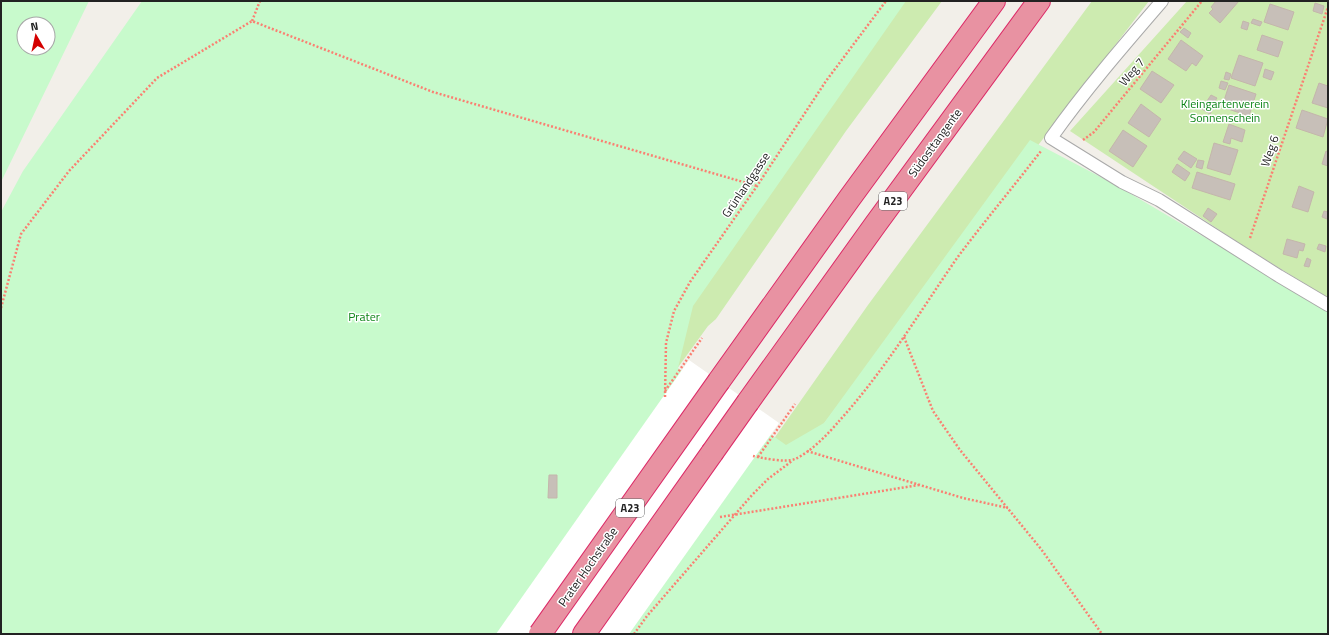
<svg xmlns="http://www.w3.org/2000/svg" width="1329" height="635" viewBox="0 0 1329 635" font-family="'Titillium Web',sans-serif">
<rect width="100%" height="100%" fill="#f2efe9"/>
<path fill="#cdebb0" d="M894,1H942L846,131L716,319L708,326L671,377L676,326Z
M1092,1H1149L809,443L766,450L868,305Z
M1187,1H1328V298L1242,245L1070,131Z"/>
<path fill="#c8facc" fill-rule="evenodd" d="M1,1H89L1,182ZM24,24H48V48H24Z
M142,1H906L693,306L678,368L786,445L824,423L1030,140L1114,184L1328,310V634H1V212L23,171Z"/>
<path fill="#fff" d="M689,360L779,423L629,634H496Z"/>
<path fill="#c7bfb8" stroke="#c4b6ab" d="M1216,1H1239L1220,23L1209,13L1213,9L1211,7Z
M1315,3L1324,6L1322,14L1313,11Z
M1270,4L1294,12L1288,30L1264,22Z
M1253,19L1262,22L1260,26L1251,23Z
M1243,21L1249,23L1247,30L1241,28Z
M1184,28L1191,33L1188,38L1180,32Z
M1262,35L1283,42L1278,57L1257,50Z
M1181,40L1203,56L1196,66L1192,63L1186,71L1168,59Z
M1239,55L1263,63L1255,86L1231,78Z
M1265,69L1274,72L1271,80L1263,77Z
M1152,71L1174,85L1161,103L1140,89Z
M1226,72L1231,74L1229,80L1224,79Z
M1221,81L1228,83L1225,90L1219,88Z
M1319,83L1328,86V108L1312,103Z
M1229,85L1256,94L1249,116L1222,107Z
M1211,95L1217,98L1213,104L1207,101Z
M1207,102L1214,107L1210,114L1202,109Z
M1216,102L1220,103L1219,108L1215,107Z
M1141,104L1161,119L1149,137L1128,123Z
M1302,110L1328,119L1323,137L1296,128Z
M1229,124L1245,130L1242,142L1231,138L1230,144L1223,142Z
M1123,130L1147,146L1133,167L1109,151Z
M1214,143L1238,150L1230,175L1207,168Z
M1184,151L1197,159L1191,168L1178,159Z
M1326,151L1328,152V166L1322,164Z
M1198,160L1204,161L1202,169L1196,167Z
M1177,164L1190,173L1185,181L1172,172Z
M1197,172L1235,184L1230,200L1192,188Z
M1299,186L1314,192L1308,212L1292,207Z
M1208,208L1217,214L1211,222L1203,216Z
M1324,211L1328,212L1327,219L1322,217Z
M1287,239L1305,244L1303,251L1299,250L1297,258L1283,254Z
M1319,244L1326,246L1325,252L1317,249Z
M1307,258L1311,260L1309,267L1304,266Z
M549,475H557V498H548Z"/>
<g fill="none" stroke-linecap="round" stroke-linejoin="round">
<defs>
<path id="service" d="M1162,1C1124,45 1085,90 1051,138L1122,182L1159,200L1279,276L1328,305"/>
<path id="motorway" d="M719,381L849,199L994,1
M748,402L875,225L1039,1
M584,634L712,453"/>
</defs>
<use href="#service" stroke="#a9a9a9" stroke-width="14"/>
<use href="#motorway" stroke="#dc2a67" stroke-width="24"/>
<path stroke="#fa8072" stroke-width="2.5" stroke-dasharray="2 2" stroke-linecap="butt" d="M252,21L260,1
M1083,140L1094,132L1202,1
M1250,238L1328,7
M1,308L21,234L69,171L157,78L252,21L433,92L757,186
M904,337L933,411L960,450L1041,549L1102,634
M665,391L702,338
M665,397L666,343L674,311L690,282L757,186L826,81L886,1
M807,451L963,498L1008,508
M753,456C762,458 786,463 795,459C811,452 829,433 840,420C885,370 919,313 957,258C984,222 1013,187 1041,151
M758,457L795,404
M720,517L919,485
M634,634L647,616L752,495L768,479L792,461"/>
<use href="#service" stroke="#fff" stroke-width="12"/>
<use href="#motorway" stroke="#e892a2" stroke-width="22"/>
<defs>
<path id="motorway-bridge" d="M712,453L748,402
M540,634L719,381"/>
</defs>
<use href="#motorway-bridge" stroke="#dc2a67" stroke-width="24" stroke-linecap="butt"/>
<use href="#motorway-bridge" stroke="#e892a2" stroke-width="22"/>
</g>
<g text-anchor="middle" stroke-width="3" stroke-linejoin="round" paint-order="stroke">
<g fill="#fff" stroke="#646464" stroke-width="1">
<rect x="879" y="192" width="28" height="18" rx="3"/>
<rect x="616" y="499" width="28" height="18" rx="3"/>
</g>
<g font-size="11" font-weight="bold" fill="#222">
<text x="893" y="205">A23</text>
<text x="630" y="512">A23</text>
</g>
<g font-size="12" fill="#222" stroke="#fff">
<text transform="translate(1132 72) rotate(-50)" y="4">Weg 7</text>
<text transform="translate(935 143) rotate(-54)" y="4">Südosttangente</text>
<text transform="translate(1270 151) rotate(-71)" y="4">Weg 6</text>
<text transform="translate(746 185) rotate(-56)" y="4">Grünlandgasse</text>
<text transform="translate(588 567) rotate(-55)" y="4">Prater Hochstraße</text>
</g>
<g font-size="12" fill="#0c8416" stroke="#fff">
<text x="1225" y="108">Kleingartenverein<tspan x="1225" dy="14">Sonnenschein</tspan></text>
<text x="364" y="321">Prater</text>
</g>
</g>
<rect width="1329" height="635" fill="none" stroke="#222222" stroke-width="4"/>
<g transform="translate(36 36) rotate(351)"><circle r="19" fill="#ffffff" stroke="#a7a7a7"/>
<path d="M0-3L7 15L0 10L-7 15Z" fill="#d40000"/>
<text y="-6" font-size="11" font-weight="bold" text-anchor="middle" fill="#222222">N</text>
</g>
</svg>
